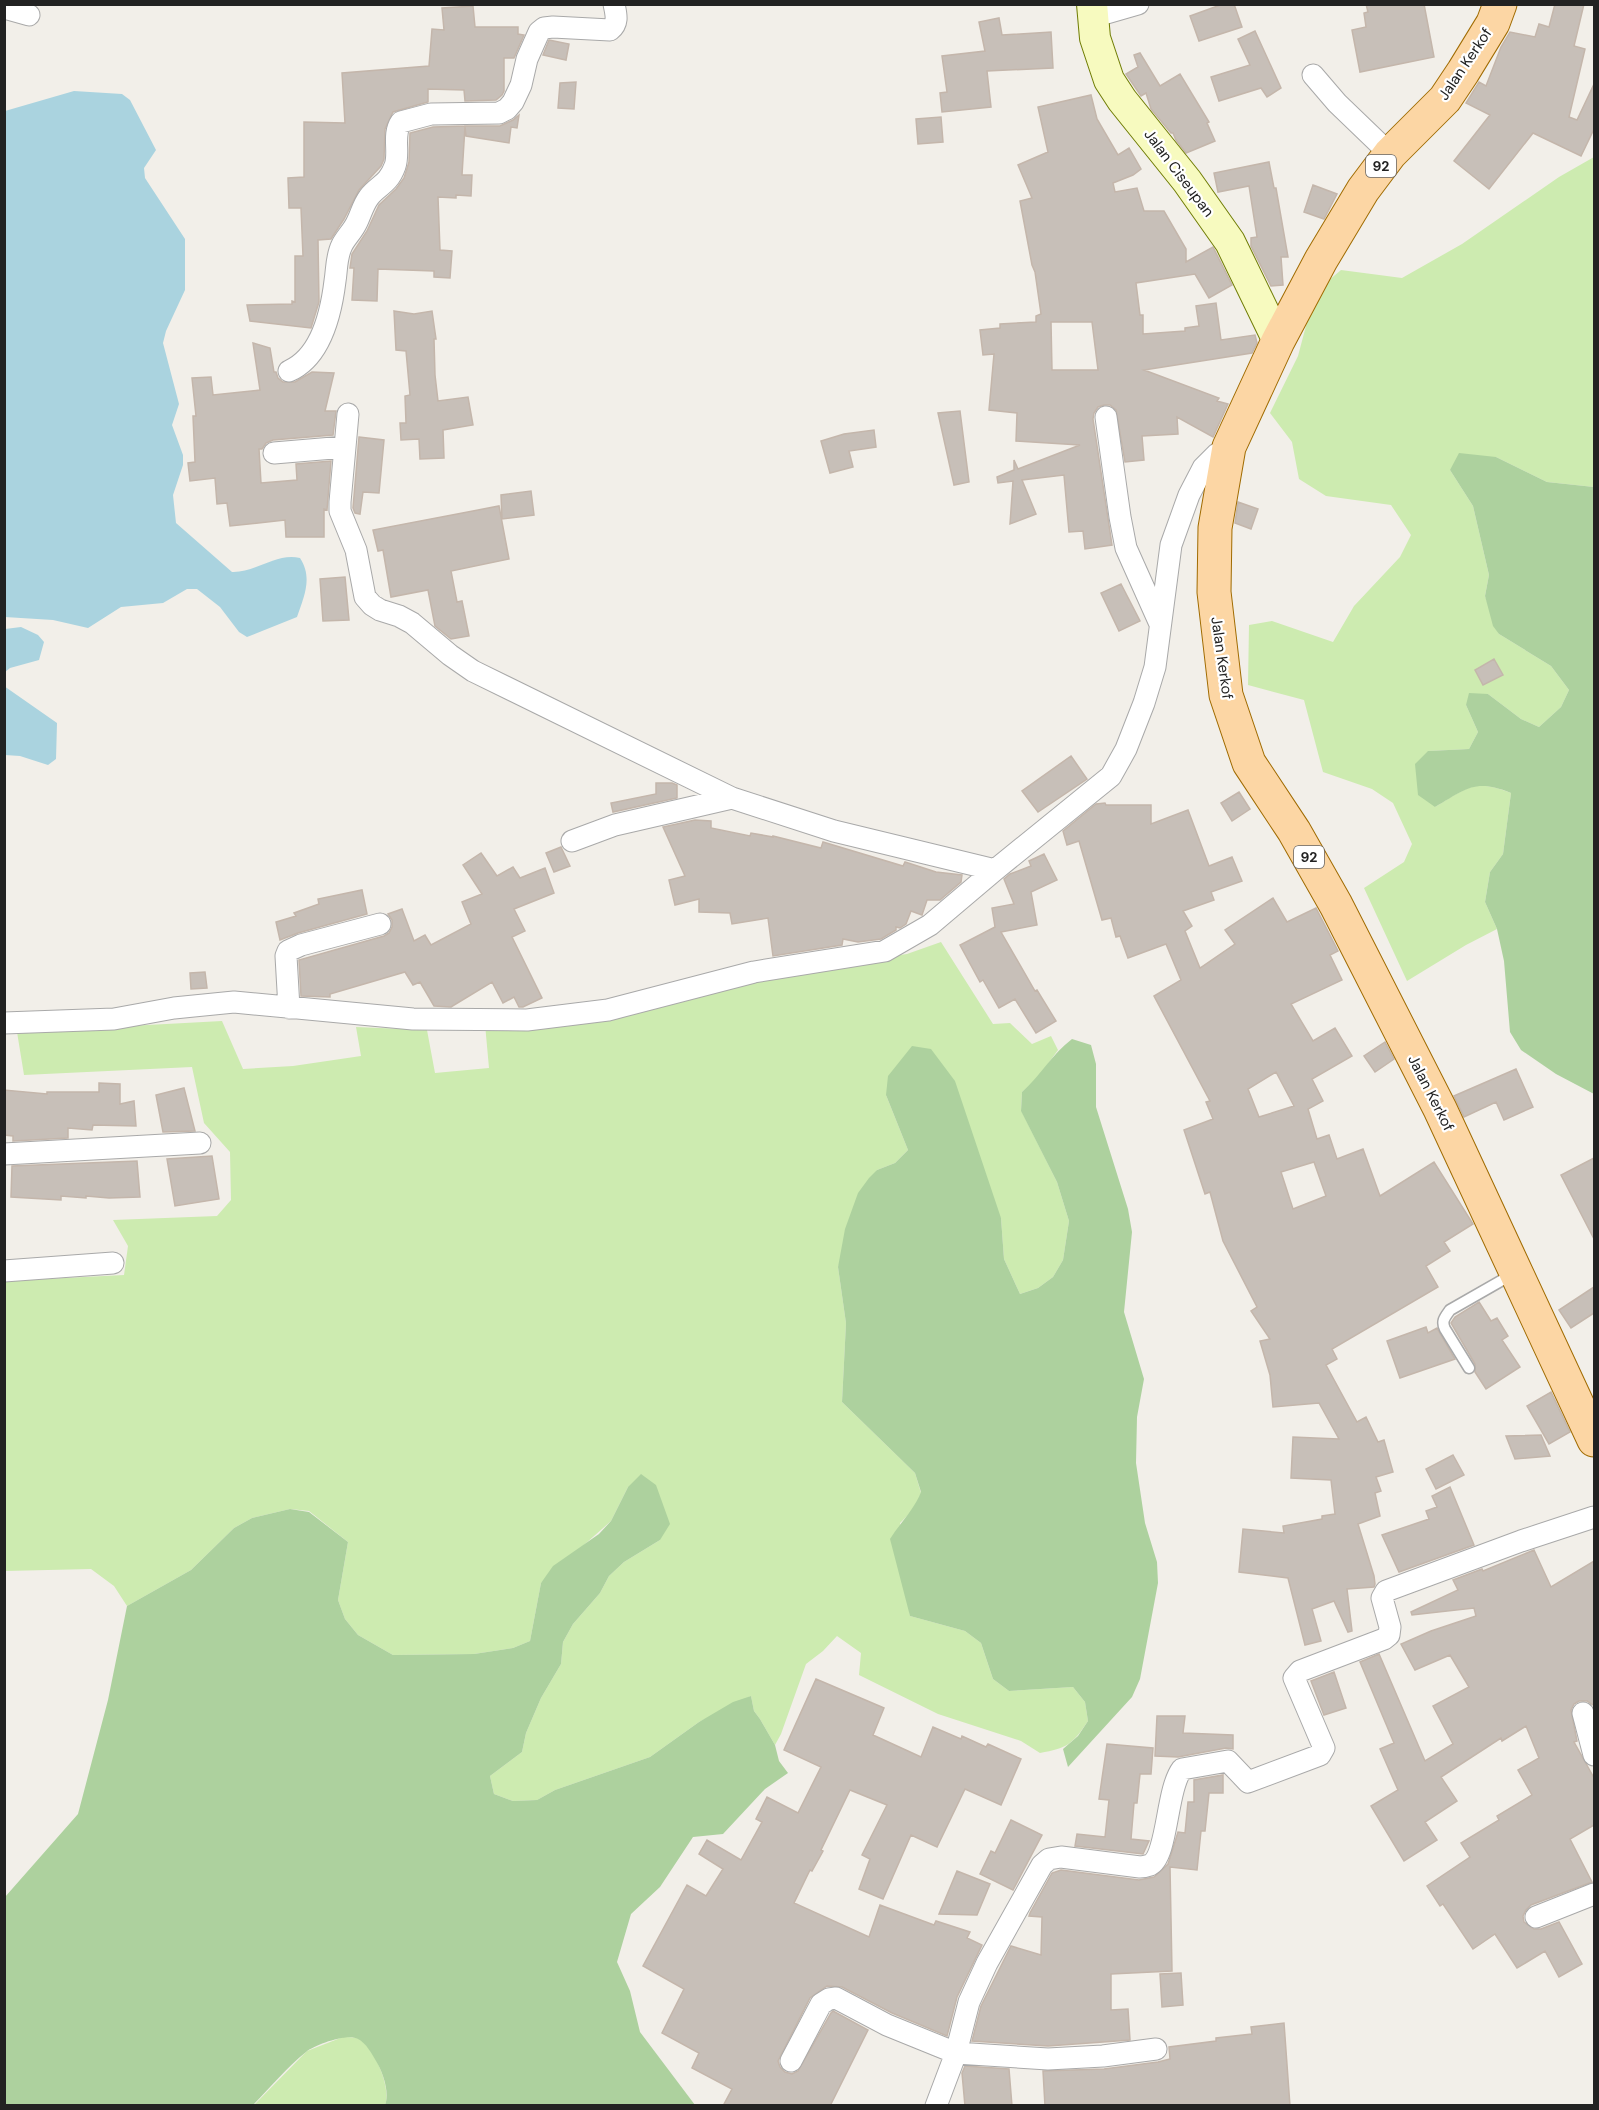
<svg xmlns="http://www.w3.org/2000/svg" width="1599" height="2110" viewBox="0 0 1599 2110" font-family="'DM Sans',sans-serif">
<rect width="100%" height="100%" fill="#f2efe9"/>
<path fill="#cdebb0" d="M1594,157V487L1547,482L1496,457L1450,470L1473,506L1489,575L1485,596L1499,634L1551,666L1569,690L1561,707L1539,727L1521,719L1488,694L1466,705L1478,732L1469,749L1428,751L1435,807C1467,788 1473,778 1511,793L1503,854L1490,872L1485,902L1497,929L1466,945L1407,981L1364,888L1404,862L1412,844L1393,803L1372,789L1323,772L1304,700L1248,685L1249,625L1272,621L1333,642L1354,606L1400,557L1411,535L1391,505L1326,496L1299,479L1292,442L1270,413L1298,356L1315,292L1341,270L1402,278L1462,244L1559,177Z
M941,942L993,1024L1010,1023L1032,1044L1051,1036L1058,1050L1037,1079L1022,1092L1021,1110L1057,1182L1069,1221L1063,1260L1053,1277L1038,1288L1020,1294L1004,1259L1001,1218L886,1095L908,1150L895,1163L877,1170L838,1267L846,1323L842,1402L915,1473L921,1493L914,1509L900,1523L910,1616L965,1631L981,1643L993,1679L1009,1691L1073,1687L1085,1702L1088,1721C1072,1745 1067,1748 1040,1753L1021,1741L938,1714L859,1675L861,1653L837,1636L823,1651L806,1664L781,1734L775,1745L760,1719L754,1711L751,1696L699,1722L650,1757L555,1790L537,1800L513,1801L494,1794L490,1776L522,1752L526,1733L541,1698L561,1664L563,1642L573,1624L600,1593L609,1576L624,1562L660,1540L628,1487L611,1521L541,1583L530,1641L513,1648L474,1654L393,1655L358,1635L345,1619L338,1600L348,1542L309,1511L290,1509L252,1518L234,1528L191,1570L127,1606L114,1586L91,1569L5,1571V1281L124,1275L128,1246L113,1220L217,1216L231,1200L230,1152L204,1123L192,1067L24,1075L17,1032L222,1021L243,1069L293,1066L361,1056L356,1027L427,1030L435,1073L489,1068L485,1024L734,987L833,965L907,954Z
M343,2037C347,2037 353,2037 357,2038C374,2045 392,2089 385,2105L253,2106L307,2051Z"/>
<path fill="#add19e" d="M1459,453L1496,457L1547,482L1594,487V1094L1556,1074L1521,1050L1510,1032L1504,961L1497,929L1485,902L1490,872L1503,854L1511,793C1475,778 1466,789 1435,807L1418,795L1415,764L1428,751L1469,749L1478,732L1466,705L1469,693L1488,694L1521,719L1539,727L1561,707L1569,690L1551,666L1499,634L1493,626L1485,596L1489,575L1473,506L1450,470Z
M1072,1039L1091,1045L1096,1064V1107L1128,1209L1132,1232L1124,1312L1144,1379L1137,1417L1136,1463L1145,1523L1157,1562L1158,1583L1140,1679L1132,1697L1068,1767L1063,1749L1078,1736L1088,1721L1085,1702L1073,1687L1009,1691L993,1679L981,1643L965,1631L910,1616L890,1539C900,1523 914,1510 921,1492L915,1473L842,1402L846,1323L838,1267L845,1229L858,1193L869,1178L877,1170L895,1163L908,1150L886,1095L888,1076L912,1046L931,1049L955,1081L1001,1218L1004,1259L1020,1294L1038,1288L1053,1277L1063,1260L1069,1221L1057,1182L1021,1111L1022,1092C1041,1075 1052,1054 1072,1039Z
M641,1474L656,1485L670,1524L660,1540L624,1562L609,1576L600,1593L573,1624L563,1642L561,1664L541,1698L526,1733L522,1752L490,1776L494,1794L513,1801L537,1800L555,1790L650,1757L699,1722L733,1702L751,1696L754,1711L760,1719L775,1745L779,1761L788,1773L765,1789L723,1834L693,1837L660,1887L631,1914L617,1962L630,1991L640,2032L695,2105H385C390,2093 383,2072 376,2061C372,2054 366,2043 358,2039C347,2033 315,2045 306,2052C287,2067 270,2088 253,2105H5V1897L78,1814L108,1700L127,1606L191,1570L234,1528L252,1518L290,1509L309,1512L348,1542L338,1600L345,1619L358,1635L393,1655L474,1654L513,1648L530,1641L541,1583L553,1566L599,1534L611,1521L628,1487Z"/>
<path fill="#aad3df" d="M74,91L122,94L130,100L156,150L144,168L145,178L185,239V290L166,331L163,343L179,404L172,425L183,455V465L173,495L176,523L232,572C255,573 277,552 300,558C313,578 304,596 297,617L247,637L239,632L220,607L197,589H187L163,603L121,607L88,628L53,620L5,617V111Z
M21,627L38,635L44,642L39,660L10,668L5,672V629Z
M4,686L57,723L56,759L48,765L20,756L5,755Z"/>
<path fill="#c7bfb8" stroke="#c4b6ab" stroke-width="1.5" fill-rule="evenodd" d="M1223,4H1234L1242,27L1199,41L1190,16Z
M1366,4H1424L1434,57L1360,72L1352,30L1366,27L1364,13L1368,12Z
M1555,4H1584L1574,46L1585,49L1569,117L1577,120L1594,84V129L1581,156L1533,133L1489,189L1454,161L1490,115L1466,103L1479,82L1486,86L1501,47L1510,32L1535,37L1539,24L1549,27Z
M473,6L475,27H518V34L524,35L514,58H504V91L502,95L496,100L465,101L464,90L428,89V102L393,112L385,129L384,159L381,166L359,190L344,219L331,239L318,240L319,302L311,328L250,321L247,305L292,304V301L295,302V256H303L301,208H289L288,178L304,177V122L345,123L342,73L429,66L432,29L444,30L442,8Z
M999,18L1002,35L1051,32L1053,68L987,71L991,107L942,112L940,93L947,92L942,56L985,51L979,22Z
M1255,31L1281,88L1267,97L1261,88L1219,101L1211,77L1250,65L1238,39Z
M549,40L569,44L566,60L543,55Z
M1140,53L1160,86L1180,74L1209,122L1207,123L1215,141L1186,153L1176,140L1173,133H1171L1151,109L1146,93L1141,96L1126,74L1138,67L1134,55Z
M576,82L574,109L558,108L560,83Z
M1091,95L1097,119L1118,155L1129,148L1141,169L1133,175L1113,183L1115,192L1137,188L1144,211H1164L1186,249V262L1213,247L1232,285L1209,298L1195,274L1136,283L1140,315H1143V334L1185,331V328L1199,326L1196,306L1216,303L1221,340L1255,335L1257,343L1252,353L1144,370L1219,398L1217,401L1228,404L1213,437L1177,417L1178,434L1142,436L1144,460L1125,462L1116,410L1110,405H1104L1098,407L1094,413L1093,419L1112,545L1085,549L1083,531L1069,532L1064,475L1022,480L1036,514L1010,524L1013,481L998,483L997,477L1014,470V460L1018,469L1080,445L1016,441L1017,413L989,410L994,354L983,355L980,330L1000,328V324L1036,322V316L1041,314L1035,272L1032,265L1020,201L1032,198L1018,165L1048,152L1038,107ZM1051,322H1092L1098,370H1052Z
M519,115L517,128L511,127L509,143L466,136L465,126H500L513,120Z
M941,117L943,142L918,144L916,119Z
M465,126L462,175H472L471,196L456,195V198L438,197L440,250L452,251L450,278L434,277V271L378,269L377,301L352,300L354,268H350L352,254L367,231L379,205L396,189L404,178L409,162L410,133L433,127Z
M1269,162L1274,188H1276L1288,257H1281L1283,285L1271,286L1251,246V238L1257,237L1249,186L1218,192L1214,173Z
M1313,185L1337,194L1324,219L1304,212Z
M394,311L414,314L432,311L436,339H434L435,375L438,401L468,397L473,425L443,430L444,458L420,459L419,439L401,440L400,423H406L405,396L410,395L406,351L396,350Z
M253,343L270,348L274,372H276L278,378L283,382H295L312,372L334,373L325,411H336L333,435L273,440L266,443L262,449H259L261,483L297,480L296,464L331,461L327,510L324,509V537H286L285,520L230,526L227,503L217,504L215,478L190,481L188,463L195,462L193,416H196L192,378L211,377L213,395L260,390Z
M960,411L969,482L954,485L938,413Z
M874,430L876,447L849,451L853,467L830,473L821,441L844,434Z
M359,437L384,440L379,493L363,492L360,514L355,513L353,508Z
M531,491L534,515L502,519L501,495Z
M1238,502L1258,509L1251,529L1235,523Z
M499,506L509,559L451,571L457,602L462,601L469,636L451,639L435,626L428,590L391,597L383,550L378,551L373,530Z
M345,577L349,620L323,621L320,579Z
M1121,584L1140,621L1119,631L1101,593Z
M1494,659L1503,675L1483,685L1475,670Z
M1071,756L1087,779L1038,812L1022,791Z
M656,783H672L677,785V798L613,812L611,803L656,794Z
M1239,792L1250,809L1232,821L1221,803Z
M1105,803L1106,805H1151V824L1188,810L1209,866L1232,857L1242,881L1211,892L1214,900L1183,911L1192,926L1185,931L1200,968L1235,944L1225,930L1273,898L1287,922L1316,908L1338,951L1330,955L1342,980L1291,1004L1313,1041L1335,1028L1352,1056L1312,1079L1323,1101L1308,1109L1317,1139L1329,1135L1337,1159L1363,1149L1380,1196L1434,1162L1473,1224L1444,1242L1450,1251L1426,1266L1438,1287L1332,1349L1337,1359L1326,1365L1357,1422L1366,1417L1378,1442L1384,1440L1393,1472L1376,1477L1381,1491L1375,1493L1380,1516L1358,1524L1374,1576L1375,1584L1374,1587L1347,1589L1352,1631L1348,1632L1334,1601L1312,1609L1321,1641L1305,1645L1288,1578L1239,1572L1243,1529L1284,1533L1283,1526L1322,1519V1516L1335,1514L1331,1480L1291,1478L1293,1437L1339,1439L1319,1403L1273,1407L1270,1375L1260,1341L1270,1339L1251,1311L1257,1307L1223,1241L1210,1192L1205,1194L1184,1130L1213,1119L1206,1102L1210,1101L1154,996L1181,980L1166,944L1128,958L1120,936L1116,937L1111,918L1102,920L1079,841L1067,845L1063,831L1096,804ZM1276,1072L1294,1106L1259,1117L1248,1089ZM1314,1162L1326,1196L1293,1209L1281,1172Z
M695,820L711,821V828L750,836L751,833L773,837V836L821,848L823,842L903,866L905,862L936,872L962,875L961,882L940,900H927L922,915L911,911L906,924L900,928L896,927V930L881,939L858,942L843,939L842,945L773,956L768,918L732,924L730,913L699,912V899L675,905L669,880L685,876L663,827Z
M561,847L570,866L554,872L546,853Z
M481,853L497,876L513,867L520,878L545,868L554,893L514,909L525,931L512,937L542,998L523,1007H519L514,997L503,1003L492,982L451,1007L434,1006L420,982L413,985L405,972L330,994V997L301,996L299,960L384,936L389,933L392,927V920L388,914L402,909L414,941L425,935L431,945L471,924L462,902L482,894L463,865Z
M1044,854L1057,880L1031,892L1037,925L1001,932L1035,991L1037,990L1056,1021L1036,1033L1015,999L999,1008L983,980L980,982L960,945L995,927L992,908L1014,904L1004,879L1010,874L1031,866L1029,861Z
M362,890L367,914L298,933L280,940L276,922L296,916L294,913L319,904L318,899Z
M205,972L207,988L191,989L190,973Z
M1385,1042L1394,1059L1375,1072L1364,1056Z
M1516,1069L1533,1107L1504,1120L1496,1102L1464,1117L1454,1096Z
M99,1083L120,1084V1104L134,1101L136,1126L93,1125L92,1130L68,1128V1138L13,1141V1136L4,1135V1090L47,1094V1092H99Z
M184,1088L195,1131L163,1132L156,1095Z
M212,1156L219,1199L175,1206L167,1159Z
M1594,1158V1239L1561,1175Z
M137,1161L140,1197L109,1198L86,1196V1198L61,1196V1200L11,1197L12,1166Z
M1594,1287V1313L1571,1328L1559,1310Z
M1479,1302L1491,1321L1497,1318L1508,1336L1502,1340L1520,1367L1486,1389L1475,1372V1364L1451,1323L1455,1317Z
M1426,1327L1428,1333L1437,1328L1455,1359L1400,1378L1387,1341Z
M1551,1392L1570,1432L1549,1444L1527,1406Z
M1541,1435L1550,1456L1515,1459L1506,1436Z
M1453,1455L1464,1475L1436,1489L1426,1469Z
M1450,1487L1474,1545L1399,1572L1382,1535L1429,1519L1426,1511L1437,1507L1432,1496Z
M1534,1550L1551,1587L1594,1561V1703L1593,1705L1587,1701H1579L1574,1704L1571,1710L1577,1741L1574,1742L1594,1778V1825L1570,1839L1592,1882L1531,1905L1526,1910L1523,1916L1524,1922L1534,1929H1541L1559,1922L1582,1964L1559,1977L1545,1951L1517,1968L1495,1934L1473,1949L1443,1904L1440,1906L1427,1886L1470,1857L1461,1843L1499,1820L1497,1816L1532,1795L1518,1770L1539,1758L1526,1726L1502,1741L1501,1738L1441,1777L1457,1801L1425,1822L1437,1840L1404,1861L1371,1806L1398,1790L1380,1749L1394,1743L1360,1662L1379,1654L1425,1761L1453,1744L1433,1706L1469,1687L1450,1655L1415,1670L1401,1644L1431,1631L1476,1616L1474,1608L1412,1615L1411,1612L1458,1590L1453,1580L1482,1569L1483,1571Z
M1334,1672L1346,1708L1324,1715L1311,1681Z
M816,1679L884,1708L873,1735L921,1757L933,1727L961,1739L962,1736L986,1747L988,1744L1021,1759L1001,1805L965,1789L937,1847L911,1835L883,1899L859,1889L870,1859L862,1855L887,1805L850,1790L821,1850L823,1851L812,1871L810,1870L794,1903L869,1937L880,1905L934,1925L936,1921L970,1932L967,1938L982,1945L957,1997L947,2036L892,2013L842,1987L827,1986L810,1998L778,2061L780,2067L785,2072L792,2074L798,2071L831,2013L833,2011L868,2030L830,2106H723L732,2089L692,2068L699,2053L662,2033L684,1989L643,1966L687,1885L706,1896L723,1869L699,1854L707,1840L741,1860L762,1822L756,1819L767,1797L798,1813L821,1767L784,1750Z
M1157,1716H1185L1183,1733L1233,1735V1749L1226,1748L1178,1757L1155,1756Z
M1107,1744L1153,1748L1151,1774H1140L1137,1803H1134L1131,1839L1149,1841L1143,1854L1075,1846L1077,1834L1105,1837L1109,1800L1099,1799Z
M1223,1775V1793H1209L1205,1831H1201L1197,1870L1170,1867L1172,1971L1111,1974V2010L1128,2009L1130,2040L1048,2046L972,2041L981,2006L1011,1946L1041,1955L1042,1917L1029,1916L1030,1913L1052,1873L1061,1870L1139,1880L1154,1877L1168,1864L1178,1832L1185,1833L1188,1802H1194V1780Z
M1011,1820L1042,1835L1013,1890L980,1874L991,1851L995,1853Z
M957,1871L990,1884L977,1915L939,1914Z
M1181,1973L1183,2005L1162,2007L1160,1974Z
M1284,2023L1290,2106H1045L1043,2071L1104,2069L1158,2062L1170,2059L1169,2047L1216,2041V2038L1252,2034L1251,2027Z
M965,2066L1009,2069L1012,2106H965L962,2073Z"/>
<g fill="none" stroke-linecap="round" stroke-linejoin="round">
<defs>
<path id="service" d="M1469,1368L1445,1329C1441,1321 1445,1317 1450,1310L1513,1274"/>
<path id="minor" d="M4,8L29,15
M1093,17L1138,4
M1313,75L1337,103L1390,154
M289,371C321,357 331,314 335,281C337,269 336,257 342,245C346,237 353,231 357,222C361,214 363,205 369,197C378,185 388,185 395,166C400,152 392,135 401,122L431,114L499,113L507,109L513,102L521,85L527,59L539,32L544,28L553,27L610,30C619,23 616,14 614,4
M348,414L340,502V511L356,550L365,597L372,605L380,610L399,616L412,623L450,655L473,671L732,798L834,831L995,870
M1106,417L1120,517L1126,548L1160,624
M274,453L345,447
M572,841L615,825L732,798
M289,1008L286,956L288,951L301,945L380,924
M4,1023L114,1019L174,1008L234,1002L413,1019L527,1020L608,1010L754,972L885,951L930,925L995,870L1111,776L1126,749L1144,703L1155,667L1171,545L1189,495L1203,468L1217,454L1229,447
M4,1154L200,1143
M4,1271L113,1263
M1583,1713L1594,1755
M1536,1917L1594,1894
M791,2061L821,2004L829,1999L836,1998L887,2025L956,2053L1048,2059L1103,2056L1156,2049
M936,2106L956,2053L969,2002L987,1963L1042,1865L1049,1859L1061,1857L1140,1867C1144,1867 1147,1866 1150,1865C1168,1856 1166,1790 1182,1769L1228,1761L1248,1782L1320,1755L1324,1748L1294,1678L1300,1671L1384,1639L1389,1635L1390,1627L1382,1598L1386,1591L1521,1541L1594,1517"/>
<path id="secondary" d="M1092,4L1095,38L1109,80L1122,100L1187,181L1230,242L1278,341"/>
<path id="primary" d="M1500,4L1493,23L1463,72L1445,99L1390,154L1363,190L1321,260L1278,341L1229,447L1215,528L1214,592L1226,695L1249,763L1294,831L1336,905L1440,1109L1594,1440"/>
</defs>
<use href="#service" stroke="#a9a9a9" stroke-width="13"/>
<use href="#minor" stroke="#a9a9a9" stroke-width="23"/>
<use href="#secondary" stroke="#707d05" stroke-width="32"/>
<use href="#primary" stroke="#a06b00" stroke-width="35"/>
<use href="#service" stroke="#fff" stroke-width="10"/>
<use href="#minor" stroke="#fff" stroke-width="21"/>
<use href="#secondary" stroke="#f7fabf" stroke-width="30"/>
<use href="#primary" stroke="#fcd6a4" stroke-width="33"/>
</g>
<g text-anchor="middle" stroke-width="4.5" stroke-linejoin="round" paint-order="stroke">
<g fill="#fff" stroke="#646464" stroke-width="1.5">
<rect x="1366" y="155" width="30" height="22" rx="4.5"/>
<rect x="1294" y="846" width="30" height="22" rx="4.5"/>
</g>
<g font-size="14" font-weight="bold" fill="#222">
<text x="1381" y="171">92</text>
<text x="1309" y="862">92</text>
</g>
<g font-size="15" fill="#222" stroke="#fff">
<text transform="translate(1465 64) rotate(-56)" y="5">Jalan Kerkof</text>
<text transform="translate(1179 173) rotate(53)" y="5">Jalan Ciseupan</text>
<text transform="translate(1222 658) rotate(82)" y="5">Jalan Kerkof</text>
<text transform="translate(1431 1093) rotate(63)" y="5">Jalan Kerkof</text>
</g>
</g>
<rect width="1599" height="2110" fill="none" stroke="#222222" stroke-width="12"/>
</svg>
